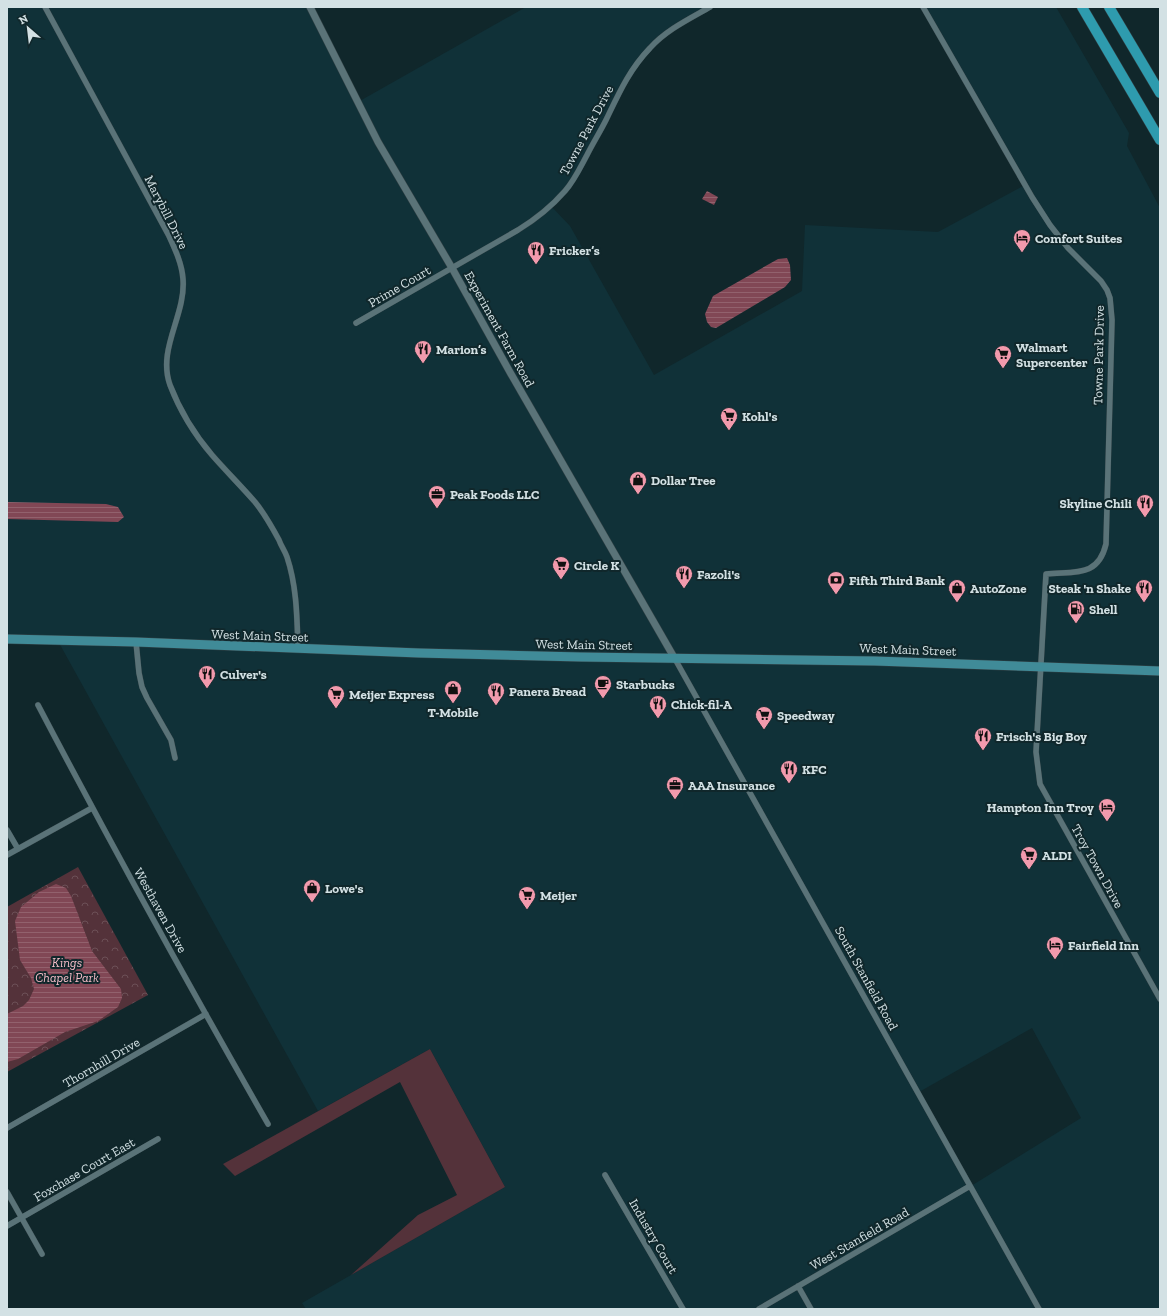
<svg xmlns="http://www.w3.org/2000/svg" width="1167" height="1316" viewBox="0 0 1167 1316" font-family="'Zilla Slab',serif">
<defs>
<pattern id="park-crowns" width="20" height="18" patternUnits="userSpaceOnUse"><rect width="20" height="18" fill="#54323a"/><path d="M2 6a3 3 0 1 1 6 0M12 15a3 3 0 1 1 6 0" fill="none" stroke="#6c4f56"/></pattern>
<pattern id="water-rules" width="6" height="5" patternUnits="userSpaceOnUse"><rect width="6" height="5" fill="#814755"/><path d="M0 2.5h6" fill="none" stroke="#92616d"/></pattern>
</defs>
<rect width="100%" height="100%" fill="#10272b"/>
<path fill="#103138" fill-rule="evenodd" d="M7,7H310L358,102L526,7H710L665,34L636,65L574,179L551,206L570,226L654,375L802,291L805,225L938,232L1025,185L923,7H1056L1129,133L1127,146L1160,208V1309H306L302,1303L505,1187L430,1049L318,1111L58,641L7,639ZM1032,1028L1081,1118L971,1186L919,1092Z"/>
<path fill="#54323a" d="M430,1049L505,1187L351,1275L418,1215L457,1195L400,1082L235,1176L223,1164Z"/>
<path fill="url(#park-crowns)" d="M78,867L148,995L7,1072V907Z"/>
<path fill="url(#water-rules)" d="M707,191L718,197L714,205L702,199Z
M787,258L790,265L791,280L785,287L716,328L711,327L707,322L705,314L713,296L778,259Z
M7,502L106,504L118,507L124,517L118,522L7,519Z
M56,884L66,888L71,896L92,951L121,989L122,998L118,1007L98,1021L65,1032L18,1059L7,1062V1014L23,1006L29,1000L34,989L31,978L20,960L15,921L21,907L39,892Z"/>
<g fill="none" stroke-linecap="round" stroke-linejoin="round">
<defs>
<path id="minor" d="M45,7L169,236C175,249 182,264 183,279C186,315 157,349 170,385C180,411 194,434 212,455C226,471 241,486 255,502C264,513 272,527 279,540C281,546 285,551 287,557C297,587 297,618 298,649
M923,7L1032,197L1050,225L1068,248L1101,281L1107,290L1110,298L1112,320L1106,544C1098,578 1074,571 1046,574L1036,752L1040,784L1160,999
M356,323L518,230C536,219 551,207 565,191C574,181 580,168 587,155C593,143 600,132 606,120C619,93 629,70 650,48C666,30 689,19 710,7
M136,642L139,673L142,687L147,698L171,740L175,758
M675,659L1039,1309
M38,705C112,846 189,986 268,1124
M7,830L18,849
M7,855L92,808
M7,1128L206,1014
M605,1175L683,1309
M7,1192L42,1254
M7,1226L158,1139
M798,1286L811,1309
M759,1309L970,1186"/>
<path id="tertiary" d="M310,7L378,142L452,268L511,374L675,659"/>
<path id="primary" d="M7,639L136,642L419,653L581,657L875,661L1160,671"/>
<path id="motorway" d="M1082,7L1160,140
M1109,7L1160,93"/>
</defs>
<use href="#minor" stroke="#334246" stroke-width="6"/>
<use href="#tertiary" stroke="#334246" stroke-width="8"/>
<use href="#primary" stroke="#334246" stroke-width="10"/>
<use href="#motorway" stroke="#334246" stroke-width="11"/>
<use href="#minor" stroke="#5a7378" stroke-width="5.5"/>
<use href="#tertiary" stroke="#5a7378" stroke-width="7"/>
<use href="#primary" stroke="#408b98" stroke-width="9"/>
<use href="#motorway" stroke="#2e9bae" stroke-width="10"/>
</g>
<defs>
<symbol id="hotel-pin" viewBox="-11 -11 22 30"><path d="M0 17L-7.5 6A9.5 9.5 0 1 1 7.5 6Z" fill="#f29aad" stroke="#10272b"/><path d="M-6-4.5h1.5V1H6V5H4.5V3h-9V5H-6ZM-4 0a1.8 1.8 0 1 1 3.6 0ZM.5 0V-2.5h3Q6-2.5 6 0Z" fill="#111"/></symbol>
<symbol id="restaurant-pin" viewBox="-11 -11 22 30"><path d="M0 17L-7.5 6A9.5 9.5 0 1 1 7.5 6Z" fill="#f29aad" stroke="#10272b"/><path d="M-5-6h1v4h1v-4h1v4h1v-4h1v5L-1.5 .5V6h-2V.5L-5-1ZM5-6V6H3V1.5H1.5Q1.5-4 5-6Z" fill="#111"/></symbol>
<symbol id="supermarket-pin" viewBox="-11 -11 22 30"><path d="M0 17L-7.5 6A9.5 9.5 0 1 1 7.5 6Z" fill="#f29aad" stroke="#10272b"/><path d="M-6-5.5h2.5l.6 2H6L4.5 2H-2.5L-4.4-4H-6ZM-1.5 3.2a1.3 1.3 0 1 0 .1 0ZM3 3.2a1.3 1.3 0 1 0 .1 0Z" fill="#111"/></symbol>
<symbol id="shop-pin" viewBox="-11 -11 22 30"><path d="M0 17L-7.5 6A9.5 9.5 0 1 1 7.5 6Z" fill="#f29aad" stroke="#10272b"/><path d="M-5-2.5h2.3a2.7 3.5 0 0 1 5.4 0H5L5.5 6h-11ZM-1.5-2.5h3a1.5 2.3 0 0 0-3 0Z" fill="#111"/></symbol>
<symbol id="office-pin" viewBox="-11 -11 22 30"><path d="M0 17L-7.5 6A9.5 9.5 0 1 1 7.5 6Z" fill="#f29aad" stroke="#10272b"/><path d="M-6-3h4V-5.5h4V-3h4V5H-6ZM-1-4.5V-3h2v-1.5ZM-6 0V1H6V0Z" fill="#111"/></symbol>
<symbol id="bank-pin" viewBox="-11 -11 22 30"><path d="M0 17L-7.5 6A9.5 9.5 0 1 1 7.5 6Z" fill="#f29aad" stroke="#10272b"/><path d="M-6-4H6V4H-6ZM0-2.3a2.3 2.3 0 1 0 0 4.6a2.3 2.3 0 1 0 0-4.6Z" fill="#111"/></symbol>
<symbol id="fuel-pin" viewBox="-11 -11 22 30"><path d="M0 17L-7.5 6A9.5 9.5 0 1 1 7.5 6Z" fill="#f29aad" stroke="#10272b"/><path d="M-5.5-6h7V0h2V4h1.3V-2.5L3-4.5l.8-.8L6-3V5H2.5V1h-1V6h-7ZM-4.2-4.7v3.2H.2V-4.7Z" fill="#111"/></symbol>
<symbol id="cafe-pin" viewBox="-11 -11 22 30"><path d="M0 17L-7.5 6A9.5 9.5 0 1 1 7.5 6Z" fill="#f29aad" stroke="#10272b"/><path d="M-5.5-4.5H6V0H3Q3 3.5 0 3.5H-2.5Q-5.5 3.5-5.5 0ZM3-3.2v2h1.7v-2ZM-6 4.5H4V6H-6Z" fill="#111"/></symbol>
</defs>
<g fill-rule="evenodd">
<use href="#hotel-pin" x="1012" y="228" width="20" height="27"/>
<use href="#restaurant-pin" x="526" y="240" width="20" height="27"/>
<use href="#restaurant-pin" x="413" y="339" width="20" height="27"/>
<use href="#supermarket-pin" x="993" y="344" width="20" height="27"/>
<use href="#supermarket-pin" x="719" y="406" width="20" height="27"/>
<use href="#shop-pin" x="628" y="470" width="20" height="27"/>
<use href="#office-pin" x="427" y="484" width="20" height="27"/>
<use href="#restaurant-pin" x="1135" y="493" width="20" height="27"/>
<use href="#supermarket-pin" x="551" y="555" width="20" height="27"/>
<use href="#restaurant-pin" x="674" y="564" width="20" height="27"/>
<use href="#bank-pin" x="826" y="570" width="20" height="27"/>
<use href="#shop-pin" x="947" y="578" width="20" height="27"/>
<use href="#restaurant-pin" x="1134" y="578" width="20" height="27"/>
<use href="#fuel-pin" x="1066" y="599" width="20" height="27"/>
<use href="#restaurant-pin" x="197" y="664" width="20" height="27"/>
<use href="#cafe-pin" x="593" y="674" width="20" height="27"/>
<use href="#shop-pin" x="443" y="679" width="20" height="27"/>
<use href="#restaurant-pin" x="486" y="681" width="20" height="27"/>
<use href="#supermarket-pin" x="326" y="684" width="20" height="27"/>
<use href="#restaurant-pin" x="648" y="694" width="20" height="27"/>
<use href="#supermarket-pin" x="754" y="705" width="20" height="27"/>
<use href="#restaurant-pin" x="973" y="726" width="20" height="27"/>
<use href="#restaurant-pin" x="779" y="759" width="20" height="27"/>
<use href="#office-pin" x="665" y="775" width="20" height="27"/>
<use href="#hotel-pin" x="1097" y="797" width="20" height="27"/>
<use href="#supermarket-pin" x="1019" y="845" width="20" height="27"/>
<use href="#shop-pin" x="302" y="878" width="20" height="27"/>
<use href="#supermarket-pin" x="517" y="885" width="20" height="27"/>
<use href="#hotel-pin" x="1045" y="935" width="20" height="27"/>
</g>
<g text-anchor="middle" stroke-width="4" stroke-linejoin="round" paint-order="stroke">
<g font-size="13" fill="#d3e1e4" stroke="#10272b">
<text transform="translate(586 130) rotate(-62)" y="5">Towne Park Drive</text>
<text transform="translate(167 212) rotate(63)" y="5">Marybill Drive</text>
<text transform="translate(399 286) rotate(-30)" y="5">Prime Court</text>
<text transform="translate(500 329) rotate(61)" y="5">Experiment Farm Road</text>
<text transform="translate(1098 355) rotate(-89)" y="5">Towne Park Drive</text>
<text transform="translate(260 635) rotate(2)" y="5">West Main Street</text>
<text transform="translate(584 644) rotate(1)" y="5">West Main Street</text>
<text transform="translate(908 649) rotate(2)" y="5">West Main Street</text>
<text transform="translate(1098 866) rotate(61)" y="5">Troy Town Drive</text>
<text transform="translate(161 910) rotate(61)" y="5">Westhaven Drive</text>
<text transform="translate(867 978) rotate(61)" y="5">South Stanfield Road</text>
<text transform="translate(101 1062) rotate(-30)" y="5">Thornhill Drive</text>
<text transform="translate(84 1169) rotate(-30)" y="5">Foxchase Court East</text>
<text transform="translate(654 1236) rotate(60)" y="5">Industry Court</text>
<text transform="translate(859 1238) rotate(-30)" y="5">West Stanfield Road</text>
</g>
<g font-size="13" font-weight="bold" fill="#d3e1e4" stroke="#10272b" text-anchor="start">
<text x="1035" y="243">Comfort Suites</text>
<text x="549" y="255">Fricker’s</text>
<text x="1016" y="352">Walmart<tspan x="1016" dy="15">Supercenter</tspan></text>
<text x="436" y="354">Marion’s</text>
<text x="742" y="421">Kohl's</text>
<text x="651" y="485">Dollar Tree</text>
<text x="450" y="499">Peak Foods LLC</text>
<text x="1132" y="508" text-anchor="end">Skyline Chili</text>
<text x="574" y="570">Circle K</text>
<text x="697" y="579">Fazoli's</text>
<text x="849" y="585">Fifth Third Bank</text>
<text x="970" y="593">AutoZone</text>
<text x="1131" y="593" text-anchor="end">Steak 'n Shake</text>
<text x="1089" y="614">Shell</text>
<text x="220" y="679">Culver's</text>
<text x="616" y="689">Starbucks</text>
<text x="509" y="696">Panera Bread</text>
<text x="349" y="699">Meijer Express</text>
<text x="671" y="709">Chick-fil-A</text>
<text x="453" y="717" text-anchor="middle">T-Mobile</text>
<text x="777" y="720">Speedway</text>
<text x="996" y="741">Frisch's Big Boy</text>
<text x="802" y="774">KFC</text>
<text x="688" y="790">AAA Insurance</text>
<text x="1094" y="812" text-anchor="end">Hampton Inn Troy</text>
<text x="1042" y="860">ALDI</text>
<text x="325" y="893">Lowe's</text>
<text x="540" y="900">Meijer</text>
<text x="1068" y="950">Fairfield Inn</text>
</g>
<g font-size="13" font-style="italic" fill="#f5bdc8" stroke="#10272b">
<text x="67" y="967">Kings<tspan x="67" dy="15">Chapel Park</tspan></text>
</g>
</g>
<rect width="1167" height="1316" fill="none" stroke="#d3e1e4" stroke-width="16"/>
<g transform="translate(28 28) rotate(332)" stroke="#10272b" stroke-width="3" paint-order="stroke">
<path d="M0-3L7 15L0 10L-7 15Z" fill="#d3e1e4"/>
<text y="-6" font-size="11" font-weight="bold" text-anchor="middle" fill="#d3e1e4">N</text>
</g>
</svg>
